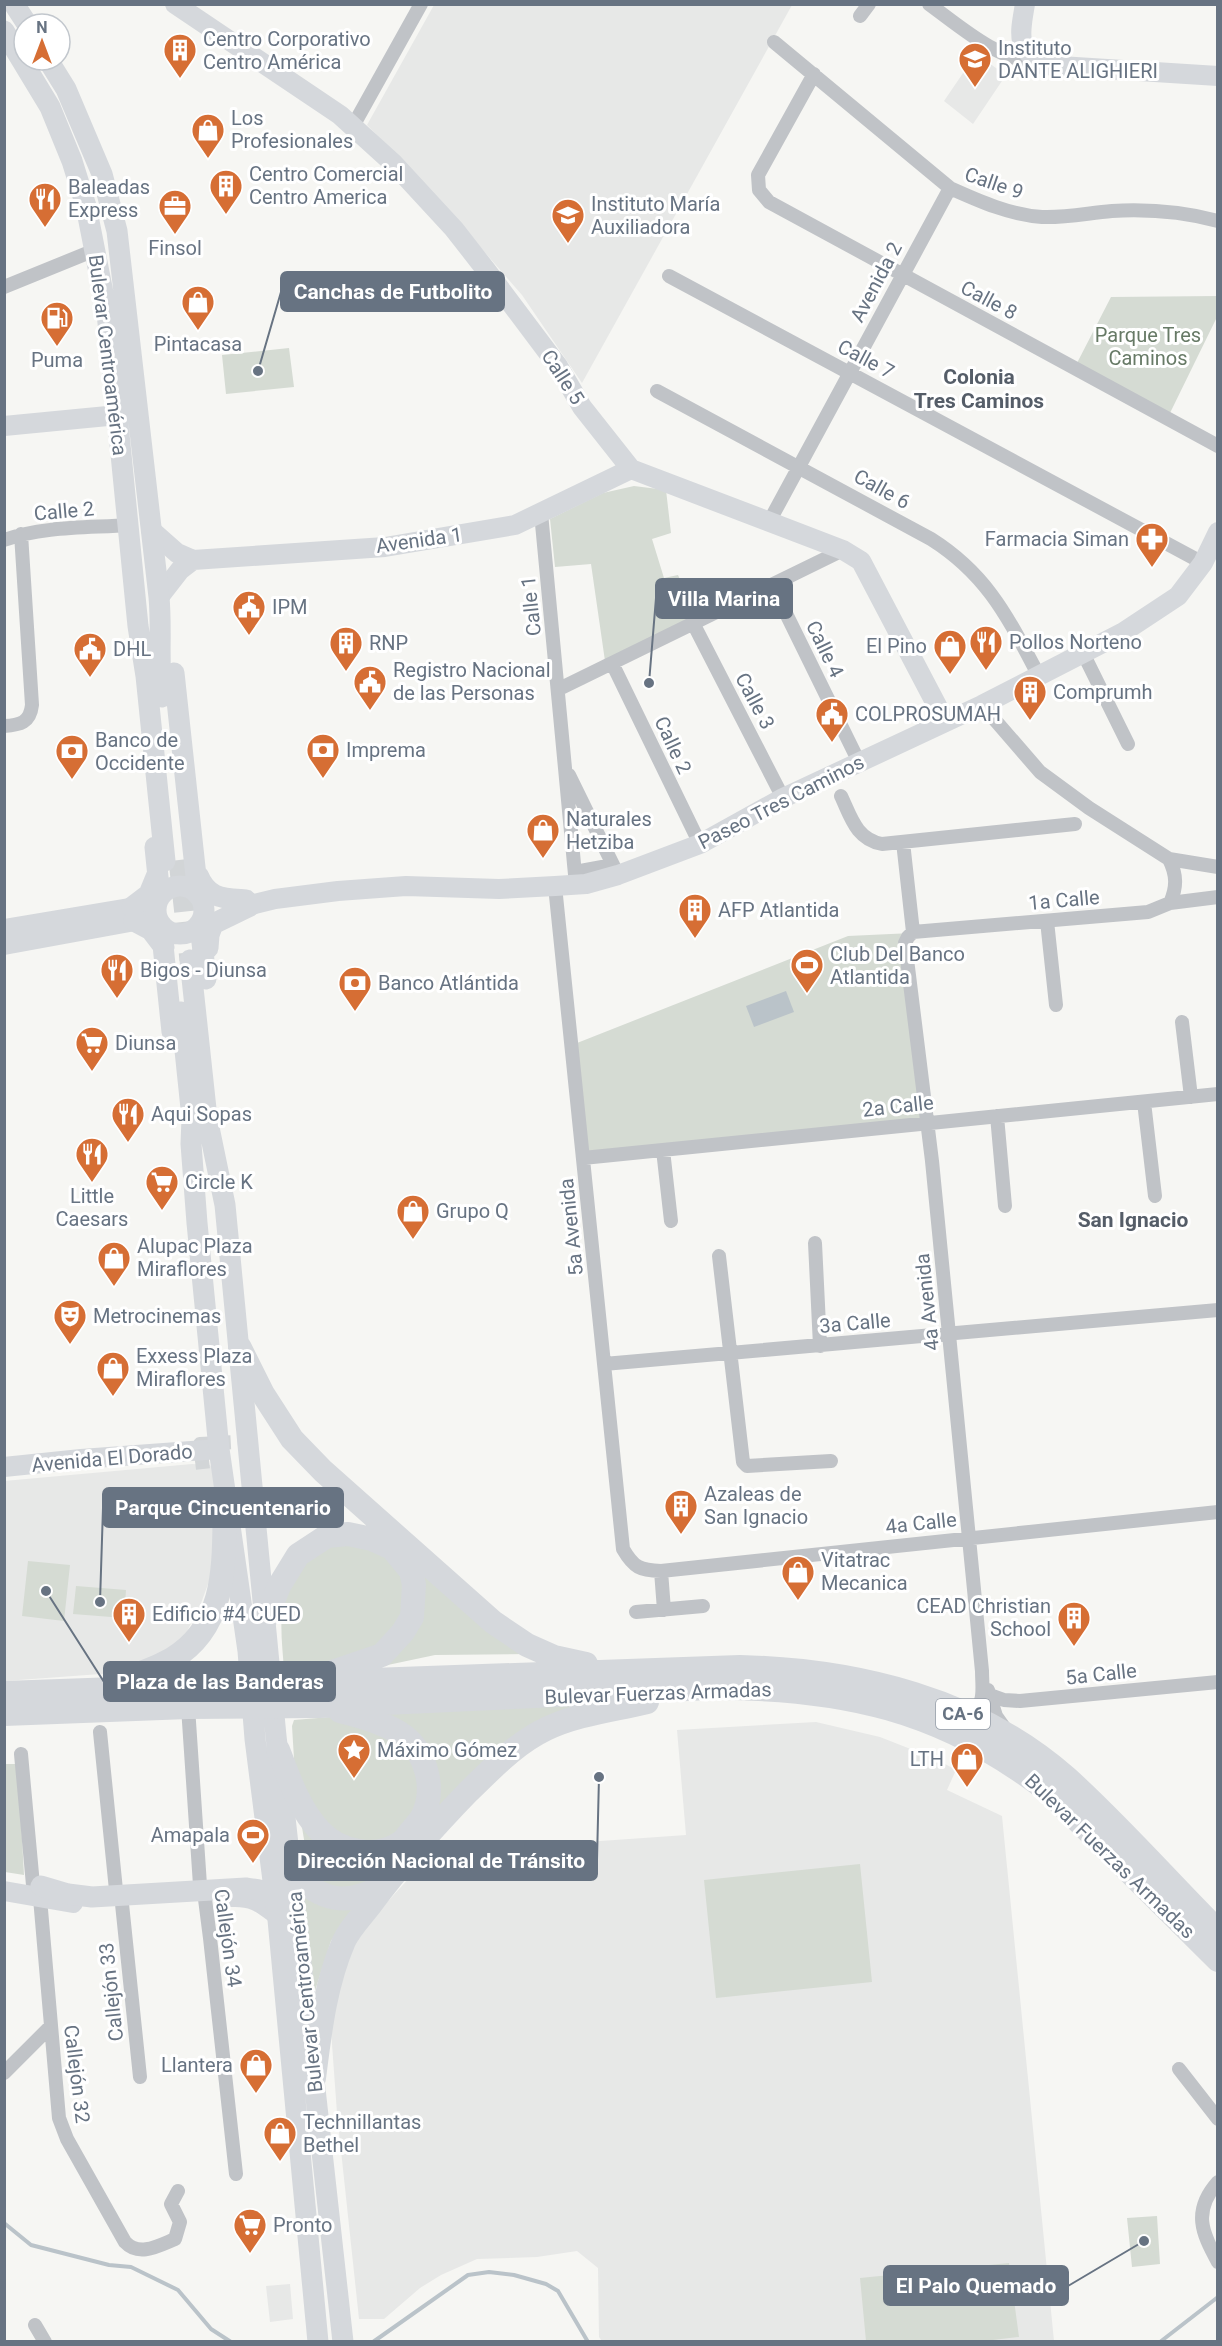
<svg xmlns="http://www.w3.org/2000/svg" width="1222" height="2346" viewBox="0 0 1222 2346" font-family="Roboto,sans-serif">
<rect width="100%" height="100%" fill="#f6f6f3"/>
<path fill="#e7e8e7" d="M434,5H792L582,383L522,295L433,193L367,125Z
M976,54L1006,75L973,124L944,101Z
M192,1464L210,1465L217,1477L215,1565L200,1606L185,1635L167,1656L128,1672L5,1681L4,1481Z
M816,1722L880,1737L936,1759L956,1770L947,1790L1002,1816L1054,2341H602L599,2337L598,2268L577,2251L537,2257L477,2259L441,2275L420,2288L384,2319H359L337,2113L329,2003L348,1945L432,1853L686,1835L677,1730Z
M290,2284L293,2319L270,2322L266,2286Z"/>
<path fill="#d5dbd3" d="M1217,296V317L1170,413L1077,363L1111,297Z
M289,348L294,387L226,394L222,355Z
M634,486L666,490L671,533L652,539L664,578L678,575L697,617L605,661L591,564L555,567L550,519L603,493Z
M912,933L909,943L927,1120L583,1155L572,1045L848,936Z
M324,1542L392,1548L529,1654L435,1655L383,1666L390,1653L407,1606L383,1644L339,1662L284,1669C282,1642 277,1607 290,1581C298,1567 314,1554 324,1542Z
M28,1561L70,1565L64,1621L22,1616Z
M76,1586L126,1590L124,1618L73,1614Z
M612,1702L574,1713L380,1879L351,1896L310,1876L299,1809L377,1854L436,1783L373,1713Z
M342,1716L402,1737L425,1789L396,1841L336,1840L295,1775L292,1726L294,1720Z
M4,1751L6,1764H18L24,1875L5,1872Z
M860,1864L872,1982L716,1998L704,1880Z
M303,1893L358,1900L331,1941L314,1994Z
M1157,2216L1160,2264L1132,2267L1127,2218Z
M1009,2263L1019,2337L976,2342L866,2341L860,2278Z"/>
<path fill="#bac3c9" d="M786,991L794,1012L754,1027L746,1006Z"/>
<g fill="none" stroke-linecap="round" stroke-linejoin="round">
<path stroke="#bac3c9" stroke-width="4" d="M4,2223L31,2245L109,2265L131,2267L178,2290L211,2329L231,2342
M373,2342L468,2275L489,2272L514,2275L546,2284L558,2291L588,2342
M1160,2342L1218,2297"/>
<path stroke="#d2d5d7" stroke-width="14" stroke-dasharray="14 7" stroke-linecap="butt" d="M203,1469L200,1444L254,1441"/>
<path stroke="#d2d5d7" stroke-width="21" stroke-dasharray="21 10" stroke-linecap="butt" d="M179,860L190,960"/>
<path stroke="#c0c3c7" stroke-width="14" d="M929,4C966,31 994,57 1039,64
M860,16L869,4
M774,42L950,188C979,201 1010,215 1042,217C1066,218 1088,213 1112,211C1146,209 1184,212 1218,221
M814,74L758,175L759,190L769,202L1218,446
M353,126L421,4
M669,276L1203,563
M4,287L95,250
M657,391L931,539C988,575 1008,618 1039,676
M541,513L576,885
M769,522L950,188
M4,540C43,526 88,528 129,525
M772,585L859,762
M693,623L783,798
M1083,653L1128,744
M612,663L700,844
M559,689L843,550
M982,705L1040,772L1089,808L1169,859L1218,867
M4,726C20,725 30,723 32,705L21,534
M569,775L618,875
M841,796C851,817 856,839 882,844L1075,824
M903,842L913,932
M575,872L613,865
M555,886L623,1549C634,1568 640,1570 661,1571L1218,1512
M1170,903L1218,897
M1047,921L1056,1005
M913,932L908,937L905,943L932,1161L982,1671C982,1691 988,1713 960,1709
M913,932L1148,912L1170,903C1177,887 1177,875 1169,859
M1182,1022L1191,1097
M1144,1102L1155,1196
M997,1116L1005,1206
M663,1150L671,1221
M583,1158L1218,1094
M815,1243L820,1346
M719,1256L743,1462L747,1466L831,1461
M604,1364L1218,1310
M661,1571L664,1610
M636,1612L703,1606
M988,1690L996,1716L1006,1730
M990,1695L1004,1700L1020,1701L1218,1682
M188,1707L200,1885L205,1899L210,1938L236,2174
M100,1732L116,1890
M21,1754L33,1885
M40,1898L59,2118L67,2139L125,2242C139,2257 158,2246 175,2239L180,2222L171,2204L178,2191
M122,1904L140,2077
M1179,2069L1218,2119
M4,2073L51,2026
M1218,2182C1192,2211 1202,2233 1218,2262
M35,2325L45,2342"/>
<path stroke="#d5d8dc" stroke-width="20" d="M175,4L340,115L394,164L454,229L486,270L558,366L582,407L631,469L843,550L861,561L945,721
M1025,4C1020,34 1015,48 1044,65L1218,76
M4,426L118,415
M151,530L177,553L193,560L385,547L515,525L631,469
M159,597L180,570L193,560
M234,909L275,899L338,891L406,886L499,889L555,886L586,884L618,875L700,844L783,798L982,705L1122,633L1178,596L1203,563L1218,532
M4,929L147,905
M4,945L157,917
M4,1467L81,1459L219,1449
M4,1891L73,1903
M231,1897C253,1896 260,1902 277,1915"/>
<path stroke="#d5d8dc" stroke-width="21" d="M14,4L27,24
M4,31L50,107L72,161L86,206L107,313L138,626L146,676L165,861
M48,60L66,89L102,174L117,231L159,597C162,630 158,663 162,697
M174,673L198,895
M155,847L160,897
M198,875C208,899 223,898 246,900
M156 910a24 24 0 1 1 48 0a24 24 0 1 1-48 0Z
M132,907L149,894L156,877
M134,921L151,930L164,947
M200,924L206,979
M161,926L172,1032
M208,948L209,935L213,924L250,906
M190,960L207,1118L225,1205L276,1736L343,2342
M181,1012L192,1118L191,1144L197,1223L219,1449L248,1651L255,1739L278,1920L318,2342
M41,1886L68,1894L92,1897L246,1888C261,1890 273,1891 284,1902"/>
<path stroke="#d5d8dc" stroke-width="24" d="M240,1348L263,1394L292,1439L323,1471L493,1622L527,1645L554,1657L586,1664
M266,1618L279,1586L298,1555L327,1536L348,1534L372,1539L392,1548L411,1571L414,1585L412,1617L403,1632L382,1655L326,1674
M116,1682C135,1675 155,1669 172,1659C231,1624 223,1555 225,1496
M4,1693L740,1667C857,1670 978,1699 1067,1778C1120,1826 1168,1881 1218,1931
M4,1714L188,1707L320,1706L709,1688C840,1687 943,1709 1049,1792L1218,1960
M278,1750C289,1778 299,1809 320,1831C339,1851 375,1860 400,1843C405,1840 408,1834 412,1830C416,1825 421,1820 423,1815C436,1789 426,1753 404,1736C386,1723 361,1716 340,1711
M291,1870C320,1902 348,1907 384,1885
M314,2078C320,2031 325,1985 344,1941C350,1928 362,1916 371,1904C401,1864 434,1827 469,1791C493,1768 515,1744 546,1729C577,1714 614,1710 647,1702"/>
</g>
<defs>
<symbol id="building-pin" viewBox="-11 -11 22 30"><path d="M0 17L-7.5 6A9.5 9.5 0 1 1 7.5 6Z" fill="#d66e34" stroke="#fff"/><path d="M-4-6H4V6H1V3H-1V6H-4ZM-2.5-4.3h1.7v1.8h-1.7ZM.8-4.3h1.7v1.8H.8ZM-2.5-1h1.7V.8h-1.7ZM.8-1h1.7V.8H.8Z" fill="#fff"/></symbol>
<symbol id="school-pin" viewBox="-11 -11 22 30"><path d="M0 17L-7.5 6A9.5 9.5 0 1 1 7.5 6Z" fill="#d66e34" stroke="#fff"/><path d="M0-5L7-2L0 1L-7-2ZM-4 1L0 2.5L4 1V4Q0 6-4 4Z" fill="#fff"/></symbol>
<symbol id="shop-pin" viewBox="-11 -11 22 30"><path d="M0 17L-7.5 6A9.5 9.5 0 1 1 7.5 6Z" fill="#d66e34" stroke="#fff"/><path d="M-5-2.5h2.3a2.7 3.5 0 0 1 5.4 0H5L5.5 6h-11ZM-1.5-2.5h3a1.5 2.3 0 0 0-3 0Z" fill="#fff"/></symbol>
<symbol id="restaurant-pin" viewBox="-11 -11 22 30"><path d="M0 17L-7.5 6A9.5 9.5 0 1 1 7.5 6Z" fill="#d66e34" stroke="#fff"/><path d="M-5-6h1v4h1v-4h1v4h1v-4h1v5L-1.5 .5V6h-2V.5L-5-1ZM5-6V6H3V1.5H1.5Q1.5-4 5-6Z" fill="#fff"/></symbol>
<symbol id="office-pin" viewBox="-11 -11 22 30"><path d="M0 17L-7.5 6A9.5 9.5 0 1 1 7.5 6Z" fill="#d66e34" stroke="#fff"/><path d="M-6-3h4V-5.5h4V-3h4V5H-6ZM-1-4.5V-3h2v-1.5ZM-6 0V1H6V0Z" fill="#fff"/></symbol>
<symbol id="fuel-pin" viewBox="-11 -11 22 30"><path d="M0 17L-7.5 6A9.5 9.5 0 1 1 7.5 6Z" fill="#d66e34" stroke="#fff"/><path d="M-5.5-6h7V0h2V4h1.3V-2.5L3-4.5l.8-.8L6-3V5H2.5V1h-1V6h-7ZM-4.2-4.7v3.2H.2V-4.7Z" fill="#fff"/></symbol>
<symbol id="pharmacy-pin" viewBox="-11 -11 22 30"><path d="M0 17L-7.5 6A9.5 9.5 0 1 1 7.5 6Z" fill="#d66e34" stroke="#fff"/><path d="M-2-6h4v4h4v4h-4v4h-4v-4h-4v-4h4Z" fill="#fff"/></symbol>
<symbol id="civic-pin" viewBox="-11 -11 22 30"><path d="M0 17L-7.5 6A9.5 9.5 0 1 1 7.5 6Z" fill="#d66e34" stroke="#fff"/><path d="M-.6-6.5H3V-4.5H.6V-3L4-1V1h2V6H-6V1h2V-1L-.6-3ZM-1.2 2.5V6h2.4V2.5Z" fill="#fff"/></symbol>
<symbol id="bank-pin" viewBox="-11 -11 22 30"><path d="M0 17L-7.5 6A9.5 9.5 0 1 1 7.5 6Z" fill="#d66e34" stroke="#fff"/><path d="M-6-4H6V4H-6ZM0-2.3a2.3 2.3 0 1 0 0 4.6a2.3 2.3 0 1 0 0-4.6Z" fill="#fff"/></symbol>
<symbol id="stadium-pin" viewBox="-11 -11 22 30"><path d="M0 17L-7.5 6A9.5 9.5 0 1 1 7.5 6Z" fill="#d66e34" stroke="#fff"/><path d="M0-5a6.5 5 0 1 0 0 10a6.5 5 0 1 0 0-10ZM-3.5-1.8h7v3.6h-7Z" fill="#fff"/></symbol>
<symbol id="supermarket-pin" viewBox="-11 -11 22 30"><path d="M0 17L-7.5 6A9.5 9.5 0 1 1 7.5 6Z" fill="#d66e34" stroke="#fff"/><path d="M-6-5.5h2.5l.6 2H6L4.5 2H-2.5L-4.4-4H-6ZM-1.5 3.2a1.3 1.3 0 1 0 .1 0ZM3 3.2a1.3 1.3 0 1 0 .1 0Z" fill="#fff"/></symbol>
<symbol id="theatre-pin" viewBox="-11 -11 22 30"><path d="M0 17L-7.5 6A9.5 9.5 0 1 1 7.5 6Z" fill="#d66e34" stroke="#fff"/><path d="M-5-5.5Q0-4 5-5.5V0Q5 5 0 6Q-5 5-5 0ZM-3.3-2.5H-1v1.5H-3.3ZM1-2.5H3.3v1.5H1ZM-2.8 1Q0 5.5 2.8 1Z" fill="#fff"/></symbol>
<symbol id="sight-pin" viewBox="-11 -11 22 30"><path d="M0 17L-7.5 6A9.5 9.5 0 1 1 7.5 6Z" fill="#d66e34" stroke="#fff"/><path d="M0-6L1.8-2.2L6-1.7L2.9 1.2L3.7 5.4L0 3.3L-3.7 5.4L-2.9 1.2L-6-1.7L-1.8-2.2Z" fill="#fff"/></symbol>
</defs>
<g fill-rule="evenodd">
<use href="#building-pin" x="161" y="31" width="38" height="52"/>
<use href="#school-pin" x="956" y="40" width="38" height="52"/>
<use href="#shop-pin" x="189" y="111" width="38" height="52"/>
<use href="#building-pin" x="207" y="167" width="38" height="52"/>
<use href="#restaurant-pin" x="26" y="180" width="38" height="52"/>
<use href="#office-pin" x="156" y="187" width="38" height="52"/>
<use href="#school-pin" x="549" y="196" width="38" height="52"/>
<use href="#shop-pin" x="179" y="283" width="38" height="52"/>
<use href="#fuel-pin" x="38" y="299" width="38" height="52"/>
<use href="#pharmacy-pin" x="1133" y="520" width="38" height="52"/>
<use href="#civic-pin" x="230" y="588" width="38" height="52"/>
<use href="#restaurant-pin" x="967" y="623" width="38" height="52"/>
<use href="#building-pin" x="327" y="624" width="38" height="52"/>
<use href="#shop-pin" x="931" y="627" width="38" height="52"/>
<use href="#civic-pin" x="71" y="630" width="38" height="52"/>
<use href="#civic-pin" x="351" y="663" width="38" height="52"/>
<use href="#building-pin" x="1011" y="673" width="38" height="52"/>
<use href="#civic-pin" x="813" y="695" width="38" height="52"/>
<use href="#bank-pin" x="304" y="731" width="38" height="52"/>
<use href="#bank-pin" x="53" y="732" width="38" height="52"/>
<use href="#shop-pin" x="524" y="811" width="38" height="52"/>
<use href="#building-pin" x="676" y="891" width="38" height="52"/>
<use href="#stadium-pin" x="788" y="946" width="38" height="52"/>
<use href="#restaurant-pin" x="98" y="951" width="38" height="52"/>
<use href="#bank-pin" x="336" y="964" width="38" height="52"/>
<use href="#supermarket-pin" x="73" y="1024" width="38" height="52"/>
<use href="#restaurant-pin" x="109" y="1095" width="38" height="52"/>
<use href="#restaurant-pin" x="73" y="1135" width="38" height="52"/>
<use href="#supermarket-pin" x="143" y="1163" width="38" height="52"/>
<use href="#shop-pin" x="394" y="1192" width="38" height="52"/>
<use href="#shop-pin" x="95" y="1239" width="38" height="52"/>
<use href="#theatre-pin" x="51" y="1297" width="38" height="52"/>
<use href="#shop-pin" x="94" y="1349" width="38" height="52"/>
<use href="#building-pin" x="662" y="1487" width="38" height="52"/>
<use href="#shop-pin" x="779" y="1553" width="38" height="52"/>
<use href="#building-pin" x="110" y="1595" width="38" height="52"/>
<use href="#building-pin" x="1055" y="1599" width="38" height="52"/>
<use href="#sight-pin" x="335" y="1731" width="38" height="52"/>
<use href="#shop-pin" x="948" y="1740" width="38" height="52"/>
<use href="#stadium-pin" x="234" y="1816" width="38" height="52"/>
<use href="#shop-pin" x="237" y="2046" width="38" height="52"/>
<use href="#shop-pin" x="261" y="2114" width="38" height="52"/>
<use href="#supermarket-pin" x="231" y="2206" width="38" height="52"/>
</g>
<g text-anchor="middle" stroke-width="6" stroke-linejoin="round" paint-order="stroke">
<rect fill="#fff" stroke="#959da8" stroke-width="1.5" x="936" y="1699" width="54" height="30" rx="4.5"/>
<g font-size="18" font-weight="bold" fill="#677382">
<text x="963" y="1720">CA-6</text>
</g>
<g font-size="20" fill="#677382" stroke="#fff" text-anchor="start">
<text x="203" y="46">Centro Corporativo<tspan x="203" dy="23">Centro América</tspan></text>
<text x="998" y="55">Instituto<tspan x="998" dy="23">DANTE ALIGHIERI</tspan></text>
<text x="231" y="125">Los<tspan x="231" dy="23">Profesionales</tspan></text>
<text x="249" y="181">Centro Comercial<tspan x="249" dy="23">Centro America</tspan></text>
<text x="68" y="194">Baleadas<tspan x="68" dy="23">Express</tspan></text>
<text x="591" y="211">Instituto María<tspan x="591" dy="23">Auxiliadora</tspan></text>
<text x="175" y="255" text-anchor="middle">Finsol</text>
<text x="198" y="351" text-anchor="middle">Pintacasa</text>
<text x="57" y="367" text-anchor="middle">Puma</text>
<text x="1129" y="546" text-anchor="end">Farmacia Siman</text>
<text x="272" y="614">IPM</text>
<text x="1009" y="649">Pollos Norteno</text>
<text x="369" y="650">RNP</text>
<text x="927" y="653" text-anchor="end">El Pino</text>
<text x="113" y="656">DHL</text>
<text x="393" y="677">Registro Nacional<tspan x="393" dy="23">de las Personas</tspan></text>
<text x="1053" y="699">Comprumh</text>
<text x="855" y="721">COLPROSUMAH</text>
<text x="95" y="747">Banco de<tspan x="95" dy="23">Occidente</tspan></text>
<text x="346" y="757">Imprema</text>
<text x="566" y="826">Naturales<tspan x="566" dy="23">Hetziba</tspan></text>
<text x="718" y="917">AFP Atlantida</text>
<text x="830" y="961">Club Del Banco<tspan x="830" dy="23">Atlantida</tspan></text>
<text x="140" y="977">Bigos - Diunsa</text>
<text x="378" y="990">Banco Atlántida</text>
<text x="115" y="1050">Diunsa</text>
<text x="151" y="1121">Aqui Sopas</text>
<text x="185" y="1189">Circle K</text>
<text x="92" y="1203" text-anchor="middle">Little<tspan x="92" dy="23">Caesars</tspan></text>
<text x="436" y="1218">Grupo Q</text>
<text x="137" y="1253">Alupac Plaza<tspan x="137" dy="23">Miraflores</tspan></text>
<text x="93" y="1323">Metrocinemas</text>
<text x="136" y="1363">Exxess Plaza<tspan x="136" dy="23">Miraflores</tspan></text>
<text x="704" y="1501">Azaleas de<tspan x="704" dy="23">San Ignacio</tspan></text>
<text x="821" y="1567">Vitatrac<tspan x="821" dy="23">Mecanica</tspan></text>
<text x="1051" y="1613" text-anchor="end">CEAD Christian<tspan x="1051" dy="23">School</tspan></text>
<text x="152" y="1621">Edificio #4 CUED</text>
<text x="377" y="1757">Máximo Gómez</text>
<text x="944" y="1766" text-anchor="end">LTH</text>
<text x="230" y="1842" text-anchor="end">Amapala</text>
<text x="233" y="2072" text-anchor="end">Llantera</text>
<text x="303" y="2129">Technillantas<tspan x="303" dy="23">Bethel</tspan></text>
<text x="273" y="2232">Pronto</text>
</g>
<g font-size="20" fill="#677382" stroke="#fff">
<text transform="translate(994 183) rotate(19)" y="7">Calle 9</text>
<text transform="translate(876 282) rotate(-62)" y="7">Avenida 2</text>
<text transform="translate(989 300) rotate(28)" y="7">Calle 8</text>
<text transform="translate(108 355) rotate(83)" y="7">Bulevar Centroamérica</text>
<text transform="translate(866 359) rotate(28)" y="7">Calle 7</text>
<text transform="translate(563 377) rotate(57)" y="7">Calle 5</text>
<text transform="translate(882 489) rotate(29)" y="7">Calle 6</text>
<text transform="translate(64 511) rotate(-5)" y="7">Calle 2</text>
<text transform="translate(419 540) rotate(-8)" y="7">Avenida 1</text>
<text transform="translate(531 606) rotate(-96)" y="7">Calle 1</text>
<text transform="translate(825 649) rotate(64)" y="7">Calle 4</text>
<text transform="translate(755 701) rotate(62)" y="7">Calle 3</text>
<text transform="translate(673 745) rotate(65)" y="7">Calle 2</text>
<text transform="translate(781 802) rotate(-27)" y="7">Paseo Tres Caminos</text>
<text transform="translate(1064 900) rotate(-5)" y="7">1a Calle</text>
<text transform="translate(898 1106) rotate(-6)" y="7">2a Calle</text>
<text transform="translate(571 1227) rotate(-96)" y="7">5a Avenida</text>
<text transform="translate(927 1302) rotate(-96)" y="7">4a Avenida</text>
<text transform="translate(855 1323) rotate(-5)" y="7">3a Calle</text>
<text transform="translate(112 1458) rotate(-5)" y="7">Avenida El Dorado</text>
<text transform="translate(921 1523) rotate(-6)" y="7">4a Calle</text>
<text transform="translate(1101 1674) rotate(-6)" y="7">5a Calle</text>
<text transform="translate(658 1693) rotate(-2)" y="7">Bulevar Fuerzas Armadas</text>
<text transform="translate(1110 1856) rotate(44)" y="7">Bulevar Fuerzas Armadas</text>
<text transform="translate(228 1938) rotate(82)" y="7">Callejón 34</text>
<text transform="translate(111 1992) rotate(-96)" y="7">Callejón 33</text>
<text transform="translate(305 1992) rotate(-96)" y="7">Bulevar Centroamérica</text>
<text transform="translate(77 2074) rotate(83)" y="7">Callejón 32</text>
</g>
<g font-size="20" fill="#677a66" stroke="#fff">
<text x="1148" y="342">Parque Tres<tspan x="1148" dy="23">Caminos</tspan></text>
</g>
<g font-size="21" font-weight="bold" fill="#555d68" stroke="#fff">
<text x="979" y="384">Colonia<tspan x="979" dy="24">Tres Caminos</tspan></text>
<text x="1133" y="1227">San Ignacio</text>
</g>
</g>
<path fill="none" stroke="#677382" stroke-width="2" d="M258 371L281 292M649 683L656 598M100 1602L103 1508M46 1591L104 1682M599 1777L597 1860M1144 2241L1068 2286"/>
<g fill="#677382" stroke="#fff" stroke-width="2">
<circle cx="258" cy="371" r="6"/>
<circle cx="649" cy="683" r="6"/>
<circle cx="100" cy="1602" r="6"/>
<circle cx="46" cy="1591" r="6"/>
<circle cx="599" cy="1777" r="6"/>
<circle cx="1144" cy="2241" r="6"/>
</g>
<g fill="#677382" stroke="#677382" stroke-width="2">
<rect x="281" y="272" width="223" height="39" rx="6"/>
<rect x="656" y="579" width="136" height="39" rx="6"/>
<rect x="103" y="1488" width="240" height="39" rx="6"/>
<rect x="104" y="1662" width="231" height="39" rx="6"/>
<rect x="285" y="1841" width="312" height="39" rx="6"/>
<rect x="884" y="2266" width="184" height="39" rx="6"/>
</g>
<g font-size="21" text-anchor="middle" font-weight="bold" fill="#fff">
<text x="393" y="299">Canchas de Futbolito</text>
<text x="724" y="606">Villa Marina</text>
<text x="223" y="1515">Parque Cincuentenario</text>
<text x="220" y="1689">Plaza de las Banderas</text>
<text x="441" y="1868">Dirección Nacional de Tránsito</text>
<text x="976" y="2293">El Palo Quemado</text>
</g>
<rect width="1222" height="2346" fill="none" stroke="#677382" stroke-width="12"/>
<g transform="translate(42 42)"><circle r="28" fill="#ffffff" stroke="#c2c7cd" stroke-width="1.5"/>
<path d="M0-4.5L10 22L0 15L-10 22Z" fill="#d66e34"/>
<text y="-9" font-size="16" font-weight="bold" text-anchor="middle" fill="#677382">N</text>
</g>
</svg>
